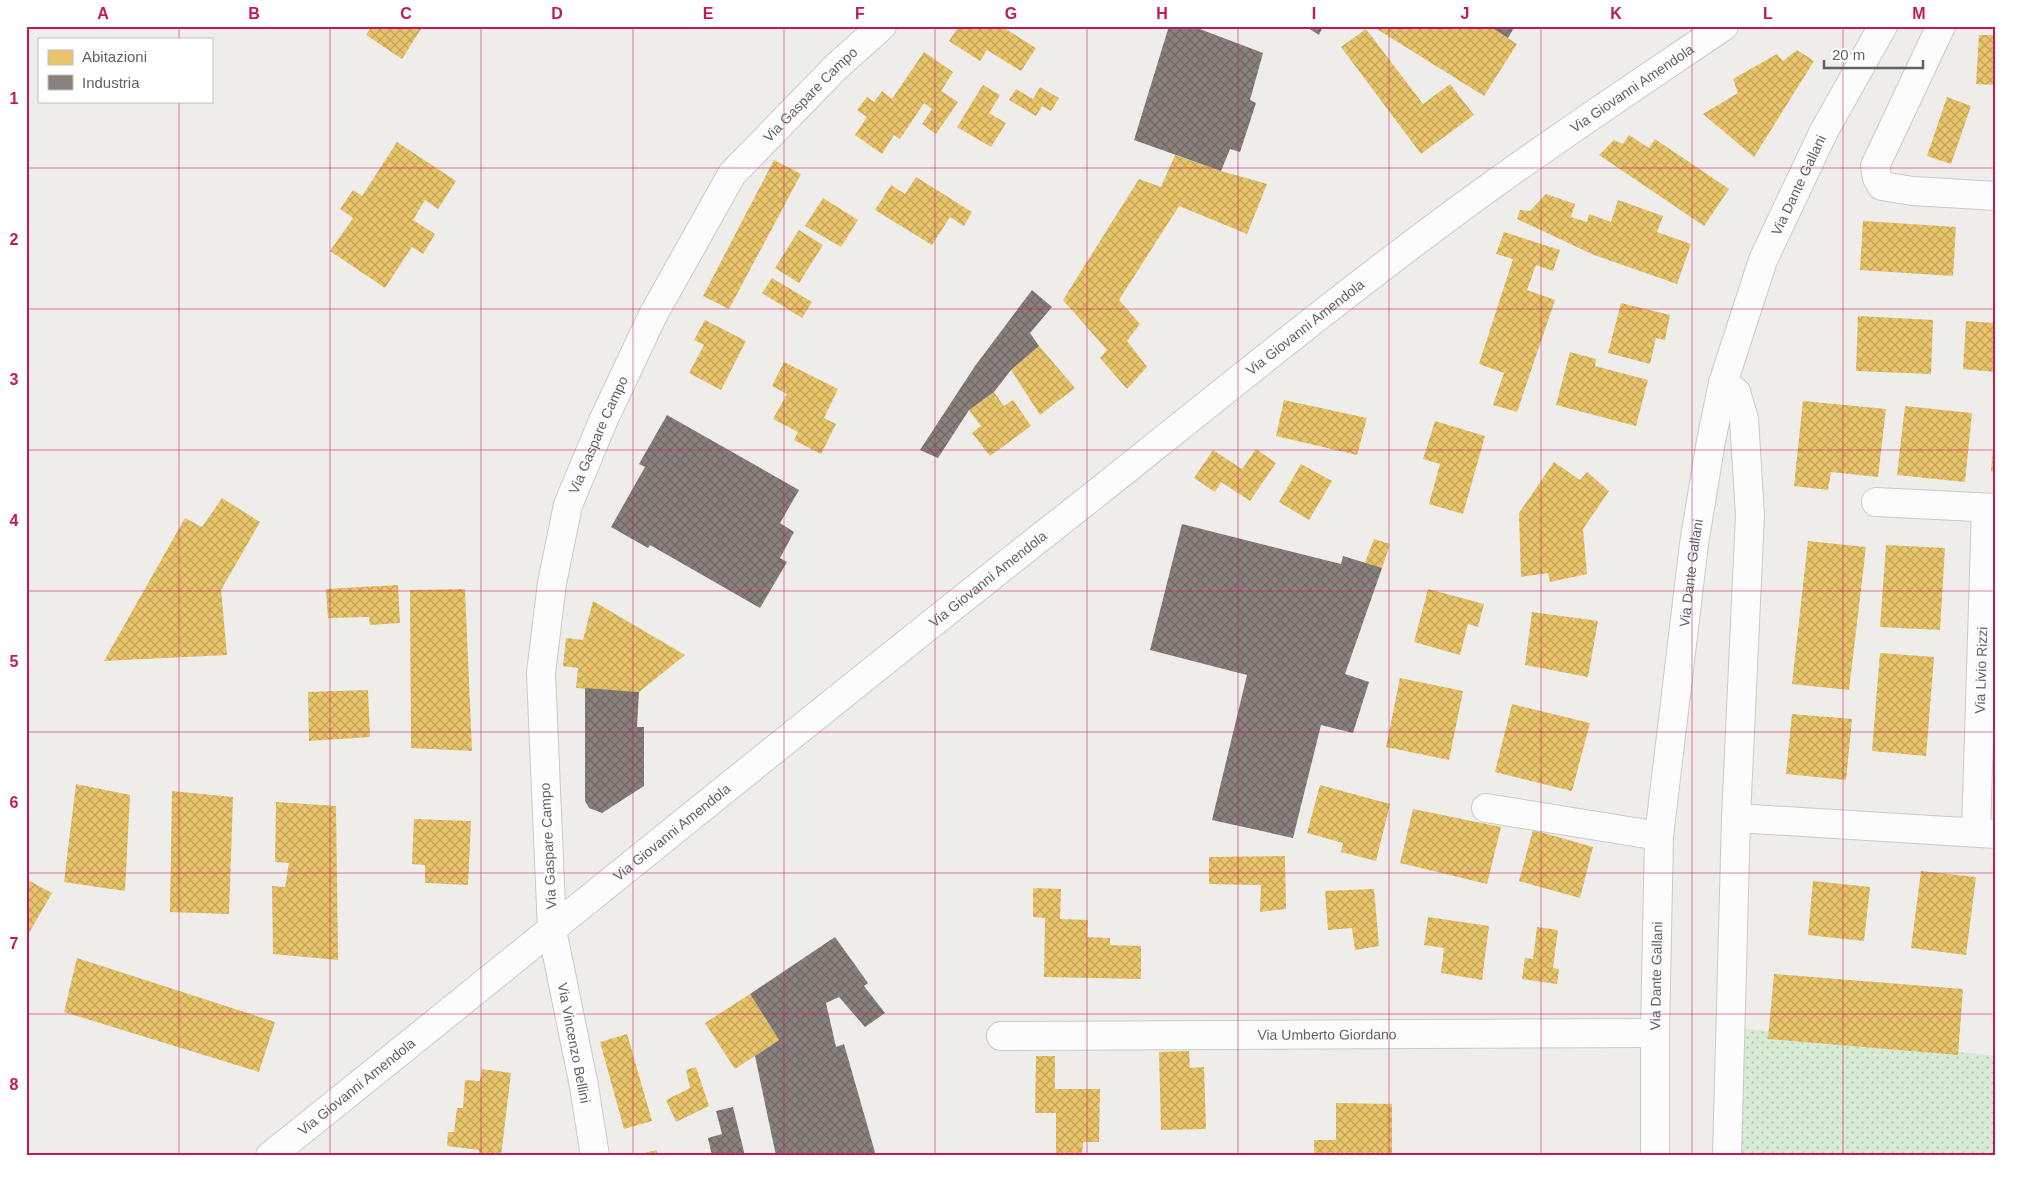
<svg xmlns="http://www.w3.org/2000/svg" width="2022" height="1182" viewBox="0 0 2022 1182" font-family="Helvetica,sans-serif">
<defs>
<pattern id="grass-dots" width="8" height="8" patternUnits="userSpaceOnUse" patternTransform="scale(1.25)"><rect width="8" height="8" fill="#d7ead4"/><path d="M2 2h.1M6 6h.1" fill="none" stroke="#b2c1b0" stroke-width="1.8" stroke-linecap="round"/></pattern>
<pattern id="homes-cross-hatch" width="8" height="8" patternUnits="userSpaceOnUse" patternTransform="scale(1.25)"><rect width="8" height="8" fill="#e9c46a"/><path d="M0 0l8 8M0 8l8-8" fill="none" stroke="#c0a35b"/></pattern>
<pattern id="industry-cross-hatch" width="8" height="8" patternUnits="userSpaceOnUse" patternTransform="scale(1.25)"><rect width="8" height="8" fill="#8a817c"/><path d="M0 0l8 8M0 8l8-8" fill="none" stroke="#6e6865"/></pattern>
</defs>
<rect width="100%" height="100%" fill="#efede9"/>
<path fill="url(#grass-dots)" d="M1728,1027L1996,1056V1156H1726Z"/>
<path fill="url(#homes-cross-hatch)" d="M372,26H423L402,59L366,35Z
M959,26H1001L1036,48L1021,71L987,50L980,61L949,41Z
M1372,26H1489L1517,44L1484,96Z
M1366,29L1423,104L1450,84L1474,115L1421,154L1341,47Z
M1979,35H1996V85L1976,84Z
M1797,50L1814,61L1754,157L1703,114L1738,93L1733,79L1777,54L1783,61Z
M924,52L953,72L941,91L958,102L936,134L922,124L932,109L924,103L900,139L894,135L882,154L855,135L867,117L857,110L867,97L874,102L882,91L892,99Z
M983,85L1000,95L989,113L1006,123L991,147L957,127Z
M1040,87L1059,98L1051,111L1042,106L1036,116L1009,100L1016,89L1033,99Z
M1947,97L1971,106L1951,164L1927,156Z
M1629,135L1649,148L1655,139L1729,189L1704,226L1599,155L1614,140L1623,144Z
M397,142L456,181L438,209L425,200L413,220L435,234L423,254L412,247L385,288L330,251L353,218L340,209L353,190L362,196Z
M1175,155L1221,171L1267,184L1247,234L1179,206L1119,300L1140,324L1127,341L1147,367L1127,389L1100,358L1107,350L1063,300L1139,179L1161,187Z
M774,160L801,174L729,309L703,296Z
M916,177L972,212L964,226L950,217L932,245L875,210L891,185L905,194Z
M1546,194L1575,204L1571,217L1587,222L1589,214L1611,222L1618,200L1663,216L1657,232L1691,244L1677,284L1594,255L1517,219L1520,210L1530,211Z
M823,198L858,220L841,247L805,226Z
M1863,221L1956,227L1953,276L1860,270Z
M799,230L823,245L799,283L775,268Z
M1504,232L1560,250L1553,271L1536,265L1527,290L1555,300L1517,412L1493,405L1504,373L1479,364L1513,259L1496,254Z
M772,278L812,302L802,318L762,293Z
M1621,303L1670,315L1665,340L1656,338L1650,364L1608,353Z
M1858,316L1933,320L1931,374L1856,371Z
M705,320L746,341L721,390L689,373L704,345L694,340Z
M1966,321L1996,323V372L1963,369Z
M1039,346L1075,388L1040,415L1011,370Z
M1570,352L1596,359L1595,366L1648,380L1636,426L1556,405Z
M784,362L838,389L824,418L836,424L821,454L794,440L798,432L773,419L787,394L772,386Z
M994,392L1004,406L1013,400L1031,426L990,456L972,433L981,426L969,410Z
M1284,400L1367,418L1357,455L1276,436Z
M1803,401L1886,409L1878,477L1831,472L1828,490L1794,486Z
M1905,406L1972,413L1965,482L1897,475Z
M1435,421L1485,436L1463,514L1429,504L1440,464L1423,459Z
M1994,436H1996V472L1991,471Z
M1256,449L1276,463L1250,501L1221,482L1215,492L1194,478L1213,450L1242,469Z
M1554,462L1580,480L1587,472L1609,491L1583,529L1587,574L1550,582L1548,573L1521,577L1519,513Z
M1301,464L1332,481L1309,520L1279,502Z
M222,498L260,522L221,590L227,655L104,661L185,518L202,527Z
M1374,539L1390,544L1382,568L1365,563Z
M1808,541L1866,547L1849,690L1792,684Z
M1886,545L1945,548L1940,630L1880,627Z
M398,585L400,623L370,625L369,617L328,618L326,589Z
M465,589L472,751L411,748L410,590Z
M1428,589L1484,604L1478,627L1468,624L1460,655L1414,642Z
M593,601L685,655L639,692L576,688L578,668L563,666L566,638L583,640Z
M1532,612L1598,621L1588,677L1525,665Z
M1880,653L1934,657L1926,756L1872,751Z
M1400,678L1463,691L1449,760L1386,747Z
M368,690L370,737L309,741L308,692Z
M1512,704L1590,723L1572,791L1495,772Z
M1792,714L1852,719L1846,780L1786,774Z
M76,784L130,795L125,891L64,882Z
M1320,785L1390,804L1376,861L1341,852L1343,843L1307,833Z
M172,791L233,797L229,914L170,912Z
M276,802L336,806L338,960L273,954L272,886L285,887L289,863L275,862Z
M1413,809L1501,827L1487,884L1400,863Z
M414,819L471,821L468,885L425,883V865L412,864Z
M1533,830L1593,847L1580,898L1519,881Z
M1285,856L1286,909L1260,912L1261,885L1209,884V857Z
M1921,871L1976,877L1966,955L1911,948Z
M26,879L52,893L26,938Z
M1813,881L1870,887L1864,941L1808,935Z
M1033,888L1061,889L1060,919L1088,920L1087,937L1110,938V945L1141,946V979L1044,977L1045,918L1033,917Z
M1374,889L1379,946L1355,950L1352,928L1328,930L1325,891Z
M1428,917L1489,926L1482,980L1441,973L1444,948L1424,945Z
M1537,927L1558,930L1553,968L1559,969L1557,984L1522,979L1525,958L1533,959Z
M77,958L275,1022L259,1072L64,1012Z
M1774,974L1963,989L1958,1055L1768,1039Z
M750,994L779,1040L735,1069L705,1023Z
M627,1034L652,1121L624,1129L600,1042Z
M1189,1051L1190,1068L1204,1067L1206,1129L1161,1130L1159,1052Z
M1036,1056H1055V1089H1100L1099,1142H1083L1082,1156H1056V1113H1035Z
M696,1067L709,1106L676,1122L666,1100L690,1088L686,1070Z
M482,1069L511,1073L501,1156H479V1150L447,1146L448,1132H454L457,1108H463L465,1080L480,1081Z
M1336,1103L1392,1104V1156H1314V1140H1336Z
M657,1150L658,1156H637L636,1155Z"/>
<path fill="url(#industry-cross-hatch)" d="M1169,26H1197V28L1263,53L1250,100L1256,103L1240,152L1230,149L1221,171L1134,140Z
M1305,26H1323L1319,35Z
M1489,26H1515L1508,38Z
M1032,290L1052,307L1030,333L1039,346L1011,370L994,392L969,410L938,458L920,450L975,366Z
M667,415L799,490L780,523L794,532L780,558L787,562L760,608L650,545L648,548L611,527L645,467L639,464Z
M1182,524L1341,564L1343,556L1382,568L1345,674L1369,682L1353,733L1321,725L1293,838L1212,820L1247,675L1150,650Z
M585,688L639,692L637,727H644V786L602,813L589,808L585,801Z
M835,937L868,983L864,986L885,1013L865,1027L839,997L826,1003L836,1047L844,1044L876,1156H776L755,1056L779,1040L750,994Z
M733,1107L745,1156H712L708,1138L722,1134L716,1111Z"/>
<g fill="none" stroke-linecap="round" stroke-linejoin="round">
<defs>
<g id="street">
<path d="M1941,26L1875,166L1877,178L1882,186L1913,191L1996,196"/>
<path d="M1723,383L1736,392L1744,419L1750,515L1736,818L1727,1156"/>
<path d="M1876,502L1996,508"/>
<path d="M1486,808L1659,836"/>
<path d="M1736,818L1996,834"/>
<path id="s1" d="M1976,832L1986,508"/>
<path id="s2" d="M1001,1036L1655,1033"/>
<path id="s3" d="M595,1156L584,1086L552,930L541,673L552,583L568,505L603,421L653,315L732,174L837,66L882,26"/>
</g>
<g id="secondary">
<path id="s4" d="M270,1156C545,936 816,713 1093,496C1216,398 1338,298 1465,205C1549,143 1637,85 1724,26"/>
<path id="s5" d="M1655,1156V1033L1659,836L1694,544L1711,441L1723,383L1763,260L1824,131L1883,26"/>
</g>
</defs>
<use href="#street" stroke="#cacac9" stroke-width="30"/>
<use href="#secondary" stroke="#cbcaca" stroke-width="30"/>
<use href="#street" stroke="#fdfcfc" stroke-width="28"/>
<use href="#secondary" stroke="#fdfcfc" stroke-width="28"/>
</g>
<path fill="none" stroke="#c2185b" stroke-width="1" stroke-opacity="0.55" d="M179,26V39M330,26V1156M481,26V1156M633,26V1156M784,26V1156M935,26V1156M1087,26V1156M1238,26V1156M1389,26V1156M1541,26V1156M1692,26V1156M1843,26V1156M179,101V1156M26,168H1996M26,309H1996M26,450H1996M26,591H1996M26,732H1996M26,873H1996M26,1014H1996"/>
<g text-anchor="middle" stroke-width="5" stroke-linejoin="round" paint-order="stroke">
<g font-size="14" fill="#5e6268" stroke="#fff">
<text dy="5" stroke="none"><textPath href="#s4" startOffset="1731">Via Giovanni Amendola</textPath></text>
<text dy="5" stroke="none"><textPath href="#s3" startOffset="1139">Via Gaspare Campo</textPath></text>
<text dy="5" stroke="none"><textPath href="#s5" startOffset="990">Via Dante Gallani</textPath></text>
<text dy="5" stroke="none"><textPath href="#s4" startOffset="1326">Via Giovanni Amendola</textPath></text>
<text dy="5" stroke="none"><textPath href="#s3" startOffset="734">Via Gaspare Campo</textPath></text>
<text dy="5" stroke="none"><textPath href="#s5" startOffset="585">Via Dante Gallani</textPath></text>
<text dy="5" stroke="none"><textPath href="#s4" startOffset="921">Via Giovanni Amendola</textPath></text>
<text dy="5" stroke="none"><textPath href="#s1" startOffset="162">Via Livio Rizzi</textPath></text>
<text dy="5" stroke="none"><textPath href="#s4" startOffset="516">Via Giovanni Amendola</textPath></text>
<text transform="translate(548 846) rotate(-93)" y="5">Via Gaspare Campo</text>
<text dy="5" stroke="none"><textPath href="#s5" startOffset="180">Via Dante Gallani</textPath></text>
<text dy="5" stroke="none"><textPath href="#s2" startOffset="326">Via Umberto Giordano</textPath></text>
<text transform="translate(574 1043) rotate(79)" y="5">Via Vincenzo Bellini</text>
<text dy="5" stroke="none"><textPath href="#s4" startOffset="111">Via Giovanni Amendola</textPath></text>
</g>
</g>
<rect width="2022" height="1182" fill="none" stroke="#ffffff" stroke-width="55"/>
<rect x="38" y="38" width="175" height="65" fill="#ffffff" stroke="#bfc0c3"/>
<rect x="48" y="50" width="25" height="15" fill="#e9c46a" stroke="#bfc0c3"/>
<text x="82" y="62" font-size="15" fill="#5e6268">Abitazioni</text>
<rect x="48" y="75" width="25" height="15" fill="#8a817c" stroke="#bfc0c3"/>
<text x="82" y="88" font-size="15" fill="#5e6268">Industria</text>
<path d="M1824 60v8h99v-8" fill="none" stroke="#5e6268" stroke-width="2.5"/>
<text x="1832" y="60" font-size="15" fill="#5e6268" stroke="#ffffff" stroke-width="4" paint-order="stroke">20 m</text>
<rect x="28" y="28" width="1966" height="1126" fill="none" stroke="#c2185b" stroke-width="2"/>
<g font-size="16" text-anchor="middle" font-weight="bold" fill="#c2185b">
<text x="103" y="19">A</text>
<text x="254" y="19">B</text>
<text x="406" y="19">C</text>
<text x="557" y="19">D</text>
<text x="708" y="19">E</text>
<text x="860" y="19">F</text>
<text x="1011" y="19">G</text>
<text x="1162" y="19">H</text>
<text x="1314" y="19">I</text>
<text x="1465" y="19">J</text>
<text x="1616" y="19">K</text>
<text x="1768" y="19">L</text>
<text x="1919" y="19">M</text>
<text x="14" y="104">1</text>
<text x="14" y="245">2</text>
<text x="14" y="385">3</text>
<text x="14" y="526">4</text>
<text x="14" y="667">5</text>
<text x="14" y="808">6</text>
<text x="14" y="949">7</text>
<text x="14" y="1090">8</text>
</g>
</svg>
